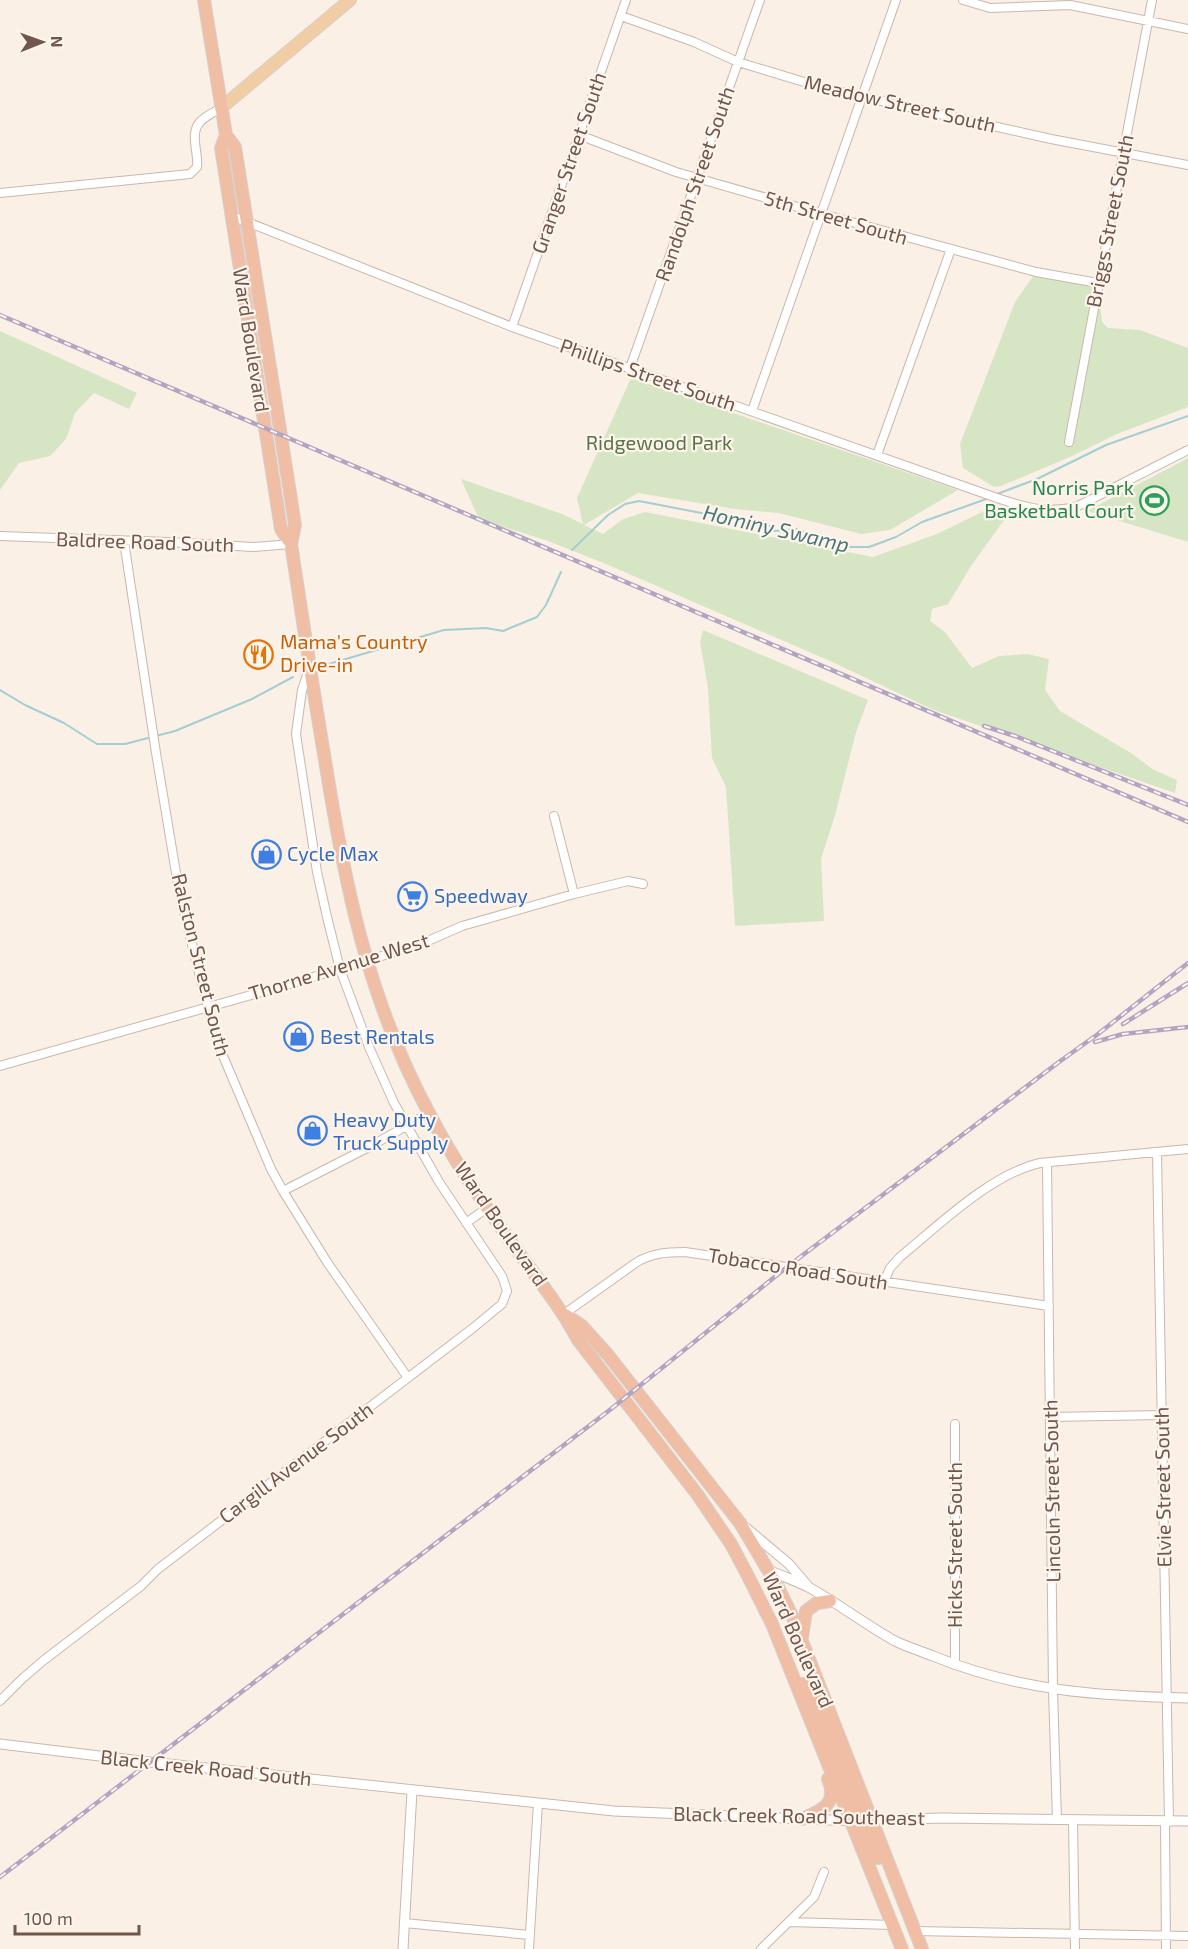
<svg xmlns="http://www.w3.org/2000/svg" width="1188" height="1949" viewBox="0 0 1188 1949" font-family="'Exo 2',sans-serif">
<rect width="100%" height="100%" fill="#faf0e5"/>
<path fill="#d6e6c5" d="M1036,272L1098,283L1102,322L1108,328L1140,330L1188,348V407L1117,434L1070,457L1001,486L994,487L963,468L960,444L1015,302Z
M0,331L137,393L129,409L94,393L75,413L66,439L50,456L19,463L0,490Z
M631,378L958,490L890,530L861,534L779,513L735,509L638,493L584,525L603,534L623,519L645,512L873,557L937,534L992,507L1004,520L971,566L948,604L932,609L930,621L945,632L972,668L999,656L1027,654L1049,659L1045,690L1060,711L1131,753L1154,770L1177,780L1175,793L934,710L830,661L606,564L548,541L479,519L461,479L562,514L583,524L577,498Z
M1188,458V542L1087,511L1179,463Z
M703,630L868,700L856,732L835,815L821,859L824,921L735,926L726,787L712,758L708,688L700,642Z"/>
<g fill="none" stroke-linecap="round" stroke-linejoin="round">
<path stroke="#a3cfd2" stroke-width="2" d="M997,494L1037,479L1106,445L1188,416
M572,550L608,515L625,504L639,501L717,516L765,522L774,531L796,529L850,547H869L896,537L922,522L989,498
M329,664L444,630L486,628L503,631L537,617L546,605L561,572
M0,690L25,705L64,723L97,744H125L175,731L252,699L293,677"/>
<defs>
<path id="minor" d="M963,0L990,8L1070,5L1188,29
M621,16L694,42L738,62L824,88L1051,139L1188,165
M579,135L676,172L822,214L1036,272L1098,283
M0,193L190,174L197,167C199,153 189,134 200,122C205,116 215,112 221,108
M232,216L512,327L1000,499C1027,508 1050,514 1078,506L1188,450
M512,327L626,0
M630,368L760,0
M752,411L896,0
M1069,442L1152,0
M877,455L951,249
M0,536L168,542L253,547L291,544
M124,541L156,753L179,891L200,977L218,1044L271,1169L283,1191L327,1262L408,1378
M554,816L574,894
M0,1066L297,982L421,944L462,926L574,894L628,881L643,884
M1157,1152L1169,1822
M1047,1163L1053,1690L1057,1820
M283,1191L371,1146L429,1113
M466,1223L487,1208
M884,1282L890,1268L900,1257C939,1225 991,1174 1040,1163L1188,1149
M564,1314L637,1262C653,1253 667,1252 685,1252L1049,1306
M1051,1417L1161,1415
M955,1424V1665
M0,1701L23,1678L44,1660L141,1586L158,1569L473,1328L502,1304L507,1291L502,1276L439,1182L394,1103L369,1047L340,969L327,917L317,872L296,734L302,690L309,669
M1073,1820L1075,1949
M1165,1821L1166,1949
M789,1922L893,1925
M404,1923L530,1935
M915,1931L1188,1936
M529,1949L538,1803
M761,1949L814,1897L824,1872"/>
<path id="tertiary" d="M745,1527L789,1564L807,1585
M768,1570C782,1576 797,1581 810,1588C839,1604 866,1625 895,1641C907,1647 921,1651 933,1656C1019,1691 1097,1696 1188,1698
M0,1744L149,1762L614,1811L855,1821
M868,1820L943,1818L1188,1821
M403,1949L412,1791"/>
<path id="primary" d="M221,108L350,0"/>
<path id="trunk" d="M204,0L226,135L221,148L281,529L291,544
M226,135L235,147L288,480L295,525L291,544C302,614 312,684 324,754C344,881 367,998 429,1113C453,1160 483,1203 514,1246C536,1277 560,1306 578,1340L697,1494L731,1544L749,1578L772,1624L902,1949
M565,1315L582,1326L608,1355L740,1523L777,1585L793,1618L922,1949
M802,1637L806,1611L817,1603L830,1601
M803,1684L817,1710L878,1858
M802,1819C821,1811 839,1804 828,1779"/>
</defs>
<use href="#minor" stroke="#cab7ad" stroke-width="10"/>
<use href="#tertiary" stroke="#cab7ad" stroke-width="11"/>
<use href="#primary" stroke="#d7d0cd" stroke-width="14"/>
<use href="#trunk" stroke="#d7d0cd" stroke-width="14"/>
<use href="#minor" stroke="#fff" stroke-width="8"/>
<use href="#tertiary" stroke="#fff" stroke-width="9"/>
<use href="#primary" stroke="#f1cda5" stroke-width="12"/>
<use href="#trunk" stroke="#efbea4" stroke-width="12"/>
<defs>
<path id="rail" d="M0,315L1188,822
M984,726L1015,736L1188,805
M1123,1024L1188,983
M1095,1042L1123,1034L1188,1027
M0,1877L611,1409L787,1267L1059,1062L1098,1034L1188,963"/>
</defs>
<use href="#rail" stroke="#b2a5c2" stroke-width="4.5"/>
<use href="#rail" stroke="#fdf4eb" stroke-width="2" stroke-dasharray="7" stroke-linecap="butt"/>
</g>
<defs>
<symbol id="stadium-ring" viewBox="-11 -11 22 22"><circle r="9.5" fill="#fdf4eb" stroke="#2e9e5b" stroke-width="1.5"/><path d="M0-5a6.5 5 0 1 0 0 10a6.5 5 0 1 0 0-10ZM-3.5-1.8h7v3.6h-7Z" fill="#2e9e5b"/></symbol>
<symbol id="restaurant-ring" viewBox="-11 -11 22 22"><circle r="9.5" fill="#fdf4eb" stroke="#e8710a" stroke-width="1.5"/><path d="M-5-6h1v4h1v-4h1v4h1v-4h1v5L-1.5 .5V6h-2V.5L-5-1ZM5-6V6H3V1.5H1.5Q1.5-4 5-6Z" fill="#e8710a"/></symbol>
<symbol id="shop-ring" viewBox="-11 -11 22 22"><circle r="9.5" fill="#fdf4eb" stroke="#3f7fe0" stroke-width="1.5"/><path d="M-5-2.5h2.3a2.7 3.5 0 0 1 5.4 0H5L5.5 6h-11ZM-1.5-2.5h3a1.5 2.3 0 0 0-3 0Z" fill="#3f7fe0"/></symbol>
<symbol id="supermarket-ring" viewBox="-11 -11 22 22"><circle r="9.5" fill="#fdf4eb" stroke="#3f7fe0" stroke-width="1.5"/><path d="M-6-5.5h2.5l.6 2H6L4.5 2H-2.5L-4.4-4H-6ZM-1.5 3.2a1.3 1.3 0 1 0 .1 0ZM3 3.2a1.3 1.3 0 1 0 .1 0Z" fill="#3f7fe0"/></symbol>
</defs>
<g fill-rule="evenodd">
<use href="#stadium-ring" x="1138" y="484" width="33" height="33"/>
<use href="#restaurant-ring" x="242" y="638" width="33" height="33"/>
<use href="#shop-ring" x="250" y="838" width="33" height="33"/>
<use href="#supermarket-ring" x="396" y="880" width="33" height="33"/>
<use href="#shop-ring" x="282" y="1020" width="33" height="33"/>
<use href="#shop-ring" x="296" y="1114" width="33" height="33"/>
</g>
<g text-anchor="middle" stroke-width="4.5" stroke-linejoin="round" paint-order="stroke">
<g font-size="20" fill="#70564d" stroke="#fdf4eb">
<text transform="translate(900 104) rotate(13)" y="7">Meadow Street South</text>
<text transform="translate(569 163) rotate(-71)" y="7">Granger Street South</text>
<text transform="translate(695 184) rotate(-71)" y="7">Randolph Street South</text>
<text transform="translate(836 218) rotate(16)" y="7">5th Street South</text>
<text transform="translate(1110 221) rotate(-79)" y="7">Briggs Street South</text>
<text transform="translate(251 340) rotate(81)" y="7">Ward Boulevard</text>
<text transform="translate(648 375) rotate(19)" y="7">Phillips Street South</text>
<text transform="translate(145 542) rotate(2)" y="7">Baldree Road South</text>
<text transform="translate(201 965) rotate(76)" y="7">Ralston Street South</text>
<text transform="translate(339 967) rotate(-17)" y="7">Thorne Avenue West</text>
<text transform="translate(501 1224) rotate(55)" y="7">Ward Boulevard</text>
<text transform="translate(798 1269) rotate(9)" y="7">Tobacco Road South</text>
<text transform="translate(296 1463) rotate(-37)" y="7">Cargill Avenue South</text>
<text transform="translate(1163 1487) rotate(-91)" y="7">Elvie Street South</text>
<text transform="translate(1052 1491) rotate(-91)" y="7">Lincoln Street South</text>
<text transform="translate(955 1545) rotate(-90)" y="7">Hicks Street South</text>
<text transform="translate(798 1640) rotate(66)" y="7">Ward Boulevard</text>
<text transform="translate(206 1768) rotate(6)" y="7">Black Creek Road South</text>
<text transform="translate(799 1816) rotate(1)" y="7">Black Creek Road Southeast</text>
</g>
<g font-size="20" fill="#597447" stroke="#fdf4eb">
<text x="659" y="450">Ridgewood Park</text>
</g>
<g font-size="20" fill="#27864d" stroke="#fdf4eb" text-anchor="end">
<text x="1134" y="495">Norris Park<tspan x="1134" dy="23">Basketball Court</tspan></text>
</g>
<g font-size="20" fill="#c56008" stroke="#fdf4eb" text-anchor="start">
<text x="280" y="649">Mama's Country<tspan x="280" dy="23">Drive-in</tspan></text>
</g>
<g font-size="20" fill="#366cbe" stroke="#fdf4eb" text-anchor="start">
<text x="287" y="861">Cycle Max</text>
<text x="434" y="903">Speedway</text>
<text x="320" y="1044">Best Rentals</text>
<text x="333" y="1127">Heavy Duty<tspan x="333" dy="23">Truck Supply</tspan></text>
</g>
<g font-size="21" font-style="italic" fill="#47777b" stroke="#fdf4eb">
<text transform="translate(776 529) rotate(13)" y="7">Hominy Swamp</text>
</g>
</g>
<g transform="translate(42 42) rotate(89)" stroke="#fdf4eb" stroke-width="4.5" paint-order="stroke">
<path d="M0-4.5L10 22L0 15L-10 22Z" fill="#70564d"/>
<text y="-9" font-size="16" font-weight="bold" text-anchor="middle" fill="#70564d">N</text>
</g>
<path d="M15 1925v9h124v-9" fill="none" stroke="#70564d" stroke-width="3"/>
<text x="24" y="1925" font-size="18" fill="#70564d" stroke="#fdf4eb" stroke-width="4.5" paint-order="stroke">100 m</text>
</svg>
